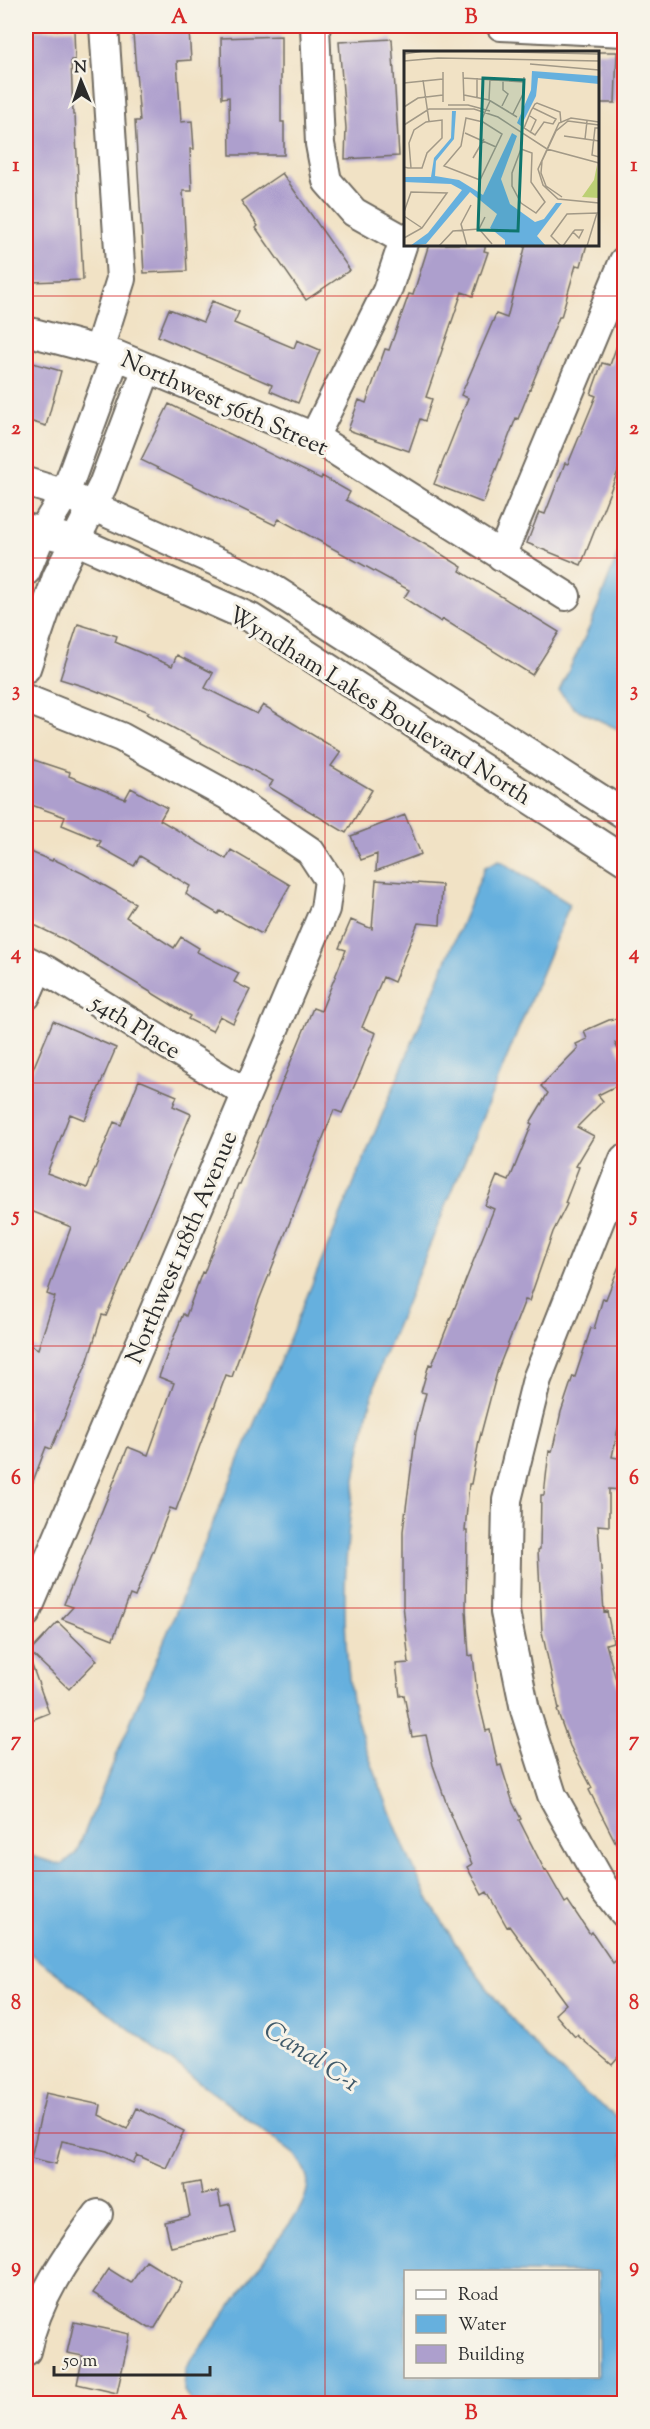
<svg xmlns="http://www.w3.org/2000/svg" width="650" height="2429" viewBox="0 0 650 2429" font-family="'Sorts Mill Goudy',serif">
<rect width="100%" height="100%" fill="#f7f3e8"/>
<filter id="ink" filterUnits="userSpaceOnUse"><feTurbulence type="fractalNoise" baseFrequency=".0167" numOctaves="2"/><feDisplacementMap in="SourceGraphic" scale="12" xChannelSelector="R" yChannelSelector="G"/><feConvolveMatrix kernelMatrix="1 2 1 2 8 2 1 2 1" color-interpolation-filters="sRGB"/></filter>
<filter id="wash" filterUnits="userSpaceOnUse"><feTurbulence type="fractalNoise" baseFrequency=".008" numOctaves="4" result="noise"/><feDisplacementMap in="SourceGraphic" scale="24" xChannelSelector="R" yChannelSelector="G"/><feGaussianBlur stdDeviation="1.35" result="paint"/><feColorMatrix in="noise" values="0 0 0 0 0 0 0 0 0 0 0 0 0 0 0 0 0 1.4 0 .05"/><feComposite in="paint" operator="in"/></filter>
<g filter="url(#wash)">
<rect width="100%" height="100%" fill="#f1e2c5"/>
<path fill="#66b0de" stroke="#486e84" stroke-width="1.5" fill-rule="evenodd" d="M624,538V732L574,708L559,691L591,624Z
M499,860L570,904L381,1364C351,1468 337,1580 350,1687C354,1719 370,1760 382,1791C400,1838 419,1887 447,1930C482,1987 533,2048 584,2092C597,2103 611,2112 624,2121V2403H192L184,2392L185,2369L298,2212C311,2188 312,2177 295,2155L26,1950V1854L61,1865L76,1853L485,867ZM406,2272H598V2376H406Z"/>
<g id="blocks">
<path fill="#ad9fcd" d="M74,29L75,60H71L73,115H75L83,280L32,282L30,212H26V31Z
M189,31L191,60L177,61L181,122L192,121L194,149H190L192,191H183L187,271L144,273L135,121H140L133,34Z
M281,36V122H284V155H230L229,97L222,98L221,38Z
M392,39L399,156L345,159L346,128L339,42Z
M597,52H617L615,103H597Z
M282,173L350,270L306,300L256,228L258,226L241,201Z
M429,244H486L484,251L488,252L473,296L462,292L426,397L432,399L425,421L420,419L409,451L348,430L359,400L366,403L385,349L389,350L409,294L413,295Z
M526,244H587L581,266L576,265L561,317H559L518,419L516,418L483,503L434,484L468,398L461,395L496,314L507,318Z
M212,301L239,312L234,323L294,348L297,340L320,350L298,403L270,391L272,385L158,336L169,309L203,322Z
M622,331L624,332V456L581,565L527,543L539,512L545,514L565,463L568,464L596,396L591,394L602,363L610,365Z
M26,361L61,371L46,426L26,420Z
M169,404L321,479L322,476L350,492L346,500L428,546L462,567L460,571L559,632L532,675L443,619L441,622L404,598L409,590L279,519L275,525L141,460Z
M78,624L117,636L115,642L172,666L177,655L213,673L205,688L257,714L263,705L341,752L331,766L372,790L346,833L269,787L273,781L147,714L149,712L89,688L60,679Z
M31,759L70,772L69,776L125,799L131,788L167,808L160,820L226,859L231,850L290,885L262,934L220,911L218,914L193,899L186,894L190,886L140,856L134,866L98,846L101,841L62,825L65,817L26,803V773Z
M405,815L421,854L376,871L377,854L361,860L351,836Z
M26,850L52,861L53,859L84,874L135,903L126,917L174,948L181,937L199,948L197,952L239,973L234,982L250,990L233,1023L220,1016L212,1031L188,1019L190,1016L65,940L26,921Z
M376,880L442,885L440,925L418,923L394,982L383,977L362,1027L376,1033L361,1071L342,1113L334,1110L258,1303L232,1377L226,1375L176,1510L170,1508L135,1597L130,1595L113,1639L62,1619L73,1607L64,1604L128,1447L148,1455L174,1383L159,1377L168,1352L183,1314L186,1316L202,1272L204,1273L238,1184H240L313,1008L321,1011L346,950L339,948L351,920L372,929Z
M624,1018V1041L615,1043L624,1062V1082L598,1095L603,1101L577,1127L594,1136L576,1166L579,1167L565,1203L567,1204L553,1232L529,1301L525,1300L498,1369L479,1441L471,1484H469L465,1531H467L466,1610L469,1656L473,1655L477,1693L486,1731L490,1730L498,1766L501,1765L513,1803L521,1819L519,1820L545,1871L546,1870L565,1903L568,1901L590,1934L592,1932L613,1963L615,1961L624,1972V2051L612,2065L577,2035L575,2037L555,2014L566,2004L509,1926L507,1927L487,1892L482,1895L467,1867L472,1864L447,1805L433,1765L426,1735L412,1737L404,1695L400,1696L396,1664L409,1663L403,1604V1531L416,1432L426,1393L421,1392L429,1364L432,1365L494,1209L485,1205L497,1176L509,1181L532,1124L530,1123L548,1093L541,1086L578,1048L576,1044L587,1039L584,1031L609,1020Z
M53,1021L116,1048L85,1120L70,1114L47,1173L87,1188L114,1122L121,1125L139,1080L177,1096L173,1106L191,1114L106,1316L102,1315L88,1360L51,1449L46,1447L27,1497L26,1343L38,1349L55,1297L47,1294L71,1227L26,1209V1086Z
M623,1256L624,1415L621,1414L612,1457L624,1459L621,1490L609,1489V1526L598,1525L604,1612L607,1611L613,1642L606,1644L624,1708V1859L589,1790L592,1788L570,1746L557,1710L559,1709L542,1632L538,1550L540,1549L541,1495H544L549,1451L552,1452L561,1412L573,1376L575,1377L591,1328L594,1329L603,1298L606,1299Z
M58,1622L97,1660L69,1689L30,1652Z
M26,1654H28L49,1713L29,1721L26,1712Z
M46,2093L101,2105L99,2115L127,2129L137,2108L184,2131L166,2168L137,2155L133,2163L107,2151L62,2141L56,2164L31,2158Z
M200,2182L202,2194L218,2191L221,2206L230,2204L236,2233L171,2247L165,2222L190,2216L184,2185Z
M146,2261L182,2283L155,2328H149L93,2293L109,2269L131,2283Z
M74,2322L130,2334L117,2393L77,2384L83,2356L67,2353Z"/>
</g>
</g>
<g filter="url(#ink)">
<use href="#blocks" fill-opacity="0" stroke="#706b61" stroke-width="1.5"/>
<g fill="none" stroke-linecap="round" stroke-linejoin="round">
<defs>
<path id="minor" d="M501,26L624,32
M26,331L116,355L314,437L566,596
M99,349L121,279L104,26
M314,437L387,291L404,240L354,212L327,181L320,144L315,26
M26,482L65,494L262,582L624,814
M26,528L77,541L251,618L624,860
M501,556L624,261
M26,571L42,532L65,494L116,355
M26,668L57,577L103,485L147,368
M26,699L121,737L227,795L310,851L329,880L325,909L26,1613
M26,960L46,970L246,1093
M26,996L39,966
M624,1159L537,1379L507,1500L505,1612L525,1710L552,1795L603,1886L624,1913
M26,2351C37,2298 66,2257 98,2214"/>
</defs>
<use href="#minor" stroke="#706b61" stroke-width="32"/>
<use href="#minor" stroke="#fff" stroke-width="28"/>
</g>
</g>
<path fill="none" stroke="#d62828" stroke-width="1.5" stroke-opacity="0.55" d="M325,26V2404M26,296H624M26,558H624M26,821H624M26,1083H624M26,1346H624M26,1608H624M26,1871H624M26,2133H624"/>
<g text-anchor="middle" stroke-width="6" stroke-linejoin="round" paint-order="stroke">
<g font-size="24" fill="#2b2b2b" stroke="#f7f3e8">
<text transform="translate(225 403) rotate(24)" y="8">Northwest 56th Street</text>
<text transform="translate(380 705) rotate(32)" y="8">Wyndham Lakes Boulevard North</text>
<text transform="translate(136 1026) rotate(32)" y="8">54th Place</text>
<text transform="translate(181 1247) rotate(-67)" y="8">Northwest 118th Avenue</text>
</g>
<g font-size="26" font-style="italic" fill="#405a6a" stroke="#f7f3e8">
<text transform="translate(312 2055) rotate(33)" y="9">Canal C-1</text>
</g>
</g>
<g transform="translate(404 51)">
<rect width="195" height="195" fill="#f1e2c5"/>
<path d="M193,114L195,147L178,146L190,129Z" fill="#bcd074"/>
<path d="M128,20L195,25V33L134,27L132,45L117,75L113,72L127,39ZM48,60H52L50,88L32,110L31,125L55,129L79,144L108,82L113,85L97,128L106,153L131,171L140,168L152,152H158L133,185L142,195H101V189L86,177L93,163L66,141L22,193L6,195L24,182L58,139L47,133L0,131V126H27L30,107L47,87Z" fill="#66b0de"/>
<path fill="none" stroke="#a29987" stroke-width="1.5" d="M55,0L195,3M0,3L20,0M0,10L34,7L195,10M126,13L195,19M39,21V51M59,21L60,50M59,27L120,31M19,29L25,70M0,32L39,28M60,44L85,49L113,66M73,46V27M85,49L86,28M44,54H64L86,60M98,55L104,43L99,39V29M0,56L14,47L39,44M129,57L152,68L149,73L140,71L131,84L120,77L127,60L131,53L133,52L156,61L157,72M109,63L119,43L120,26M62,67L79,71L98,83L76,129L40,115L57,95ZM77,70L86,50M195,71L167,67L155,72L134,118L139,134L154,148L195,152M0,74L25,58H70L94,66L143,98L195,112M195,77H191L188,104L195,106M61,82L92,96M126,82L132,69L126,65M160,85L195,90M181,88L183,70M117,98L128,102L127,131L141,151L132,162L117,152L108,135V122ZM69,107L80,88M0,116L4,117H18L23,102L38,87V69L22,71L10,79L5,92L7,117M158,146L142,135L137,122L138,110L152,80L164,70L195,74M0,161L7,141L43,142L18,177L0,187M0,165L18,177M81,166L75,178L88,193M35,195L49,180L75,178M63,195L57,173L67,154M157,195L147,185L163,163L193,162L183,195M159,195L169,181L171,179H179L175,187L169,181"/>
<path fill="#0f766e" fill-opacity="0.15" stroke="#0f766e" stroke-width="3" d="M79,27L120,29L114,180L74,179Z"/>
<rect width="195" height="195" fill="none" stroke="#2b2b2b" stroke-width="3"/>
</g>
<rect width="650" height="2429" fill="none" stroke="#f7f3e8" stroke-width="66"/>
<rect x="404" y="2270" width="195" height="108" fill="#f7f3e8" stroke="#a5a39c" stroke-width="1.5"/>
<rect x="416" y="2290" width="30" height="9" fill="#ffffff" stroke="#a5a39c" stroke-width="1.5"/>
<text x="458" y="2300" font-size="18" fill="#2b2b2b">Road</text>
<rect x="416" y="2315" width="30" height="18" fill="#66b0de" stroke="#a5a39c" stroke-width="1.5"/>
<text x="458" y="2330" font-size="18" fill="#2b2b2b">Water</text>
<rect x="416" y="2345" width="30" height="18" fill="#ad9fcd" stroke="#a5a39c" stroke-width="1.5"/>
<text x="458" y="2360" font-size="18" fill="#2b2b2b">Building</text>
<g transform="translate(81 81) rotate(358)" stroke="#f7f3e8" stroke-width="4.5" paint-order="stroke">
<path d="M0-4.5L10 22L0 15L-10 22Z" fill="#2b2b2b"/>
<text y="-9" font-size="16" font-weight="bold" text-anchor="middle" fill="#2b2b2b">N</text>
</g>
<path d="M54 2366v9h156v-9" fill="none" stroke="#2b2b2b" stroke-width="3"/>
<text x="63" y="2366" font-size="18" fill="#2b2b2b" stroke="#f7f3e8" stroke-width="4.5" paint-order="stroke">50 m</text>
<rect x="33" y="33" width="584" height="2363" fill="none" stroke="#d62828" stroke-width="2"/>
<g font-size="20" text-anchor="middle" font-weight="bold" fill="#d62828">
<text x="179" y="23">A</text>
<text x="471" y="23">B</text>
<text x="16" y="171">1</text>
<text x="634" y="171">1</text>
<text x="16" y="434">2</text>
<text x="634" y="434">2</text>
<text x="16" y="696">3</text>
<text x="634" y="696">3</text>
<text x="16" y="959">4</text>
<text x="634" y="959">4</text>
<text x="16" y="1221">5</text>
<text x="634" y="1221">5</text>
<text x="16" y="1484">6</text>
<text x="634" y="1484">6</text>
<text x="16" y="1746">7</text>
<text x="634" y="1746">7</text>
<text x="16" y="2009">8</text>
<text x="634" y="2009">8</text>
<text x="16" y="2272">9</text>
<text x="634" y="2272">9</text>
<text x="179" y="2419">A</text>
<text x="471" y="2419">B</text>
</g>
</svg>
